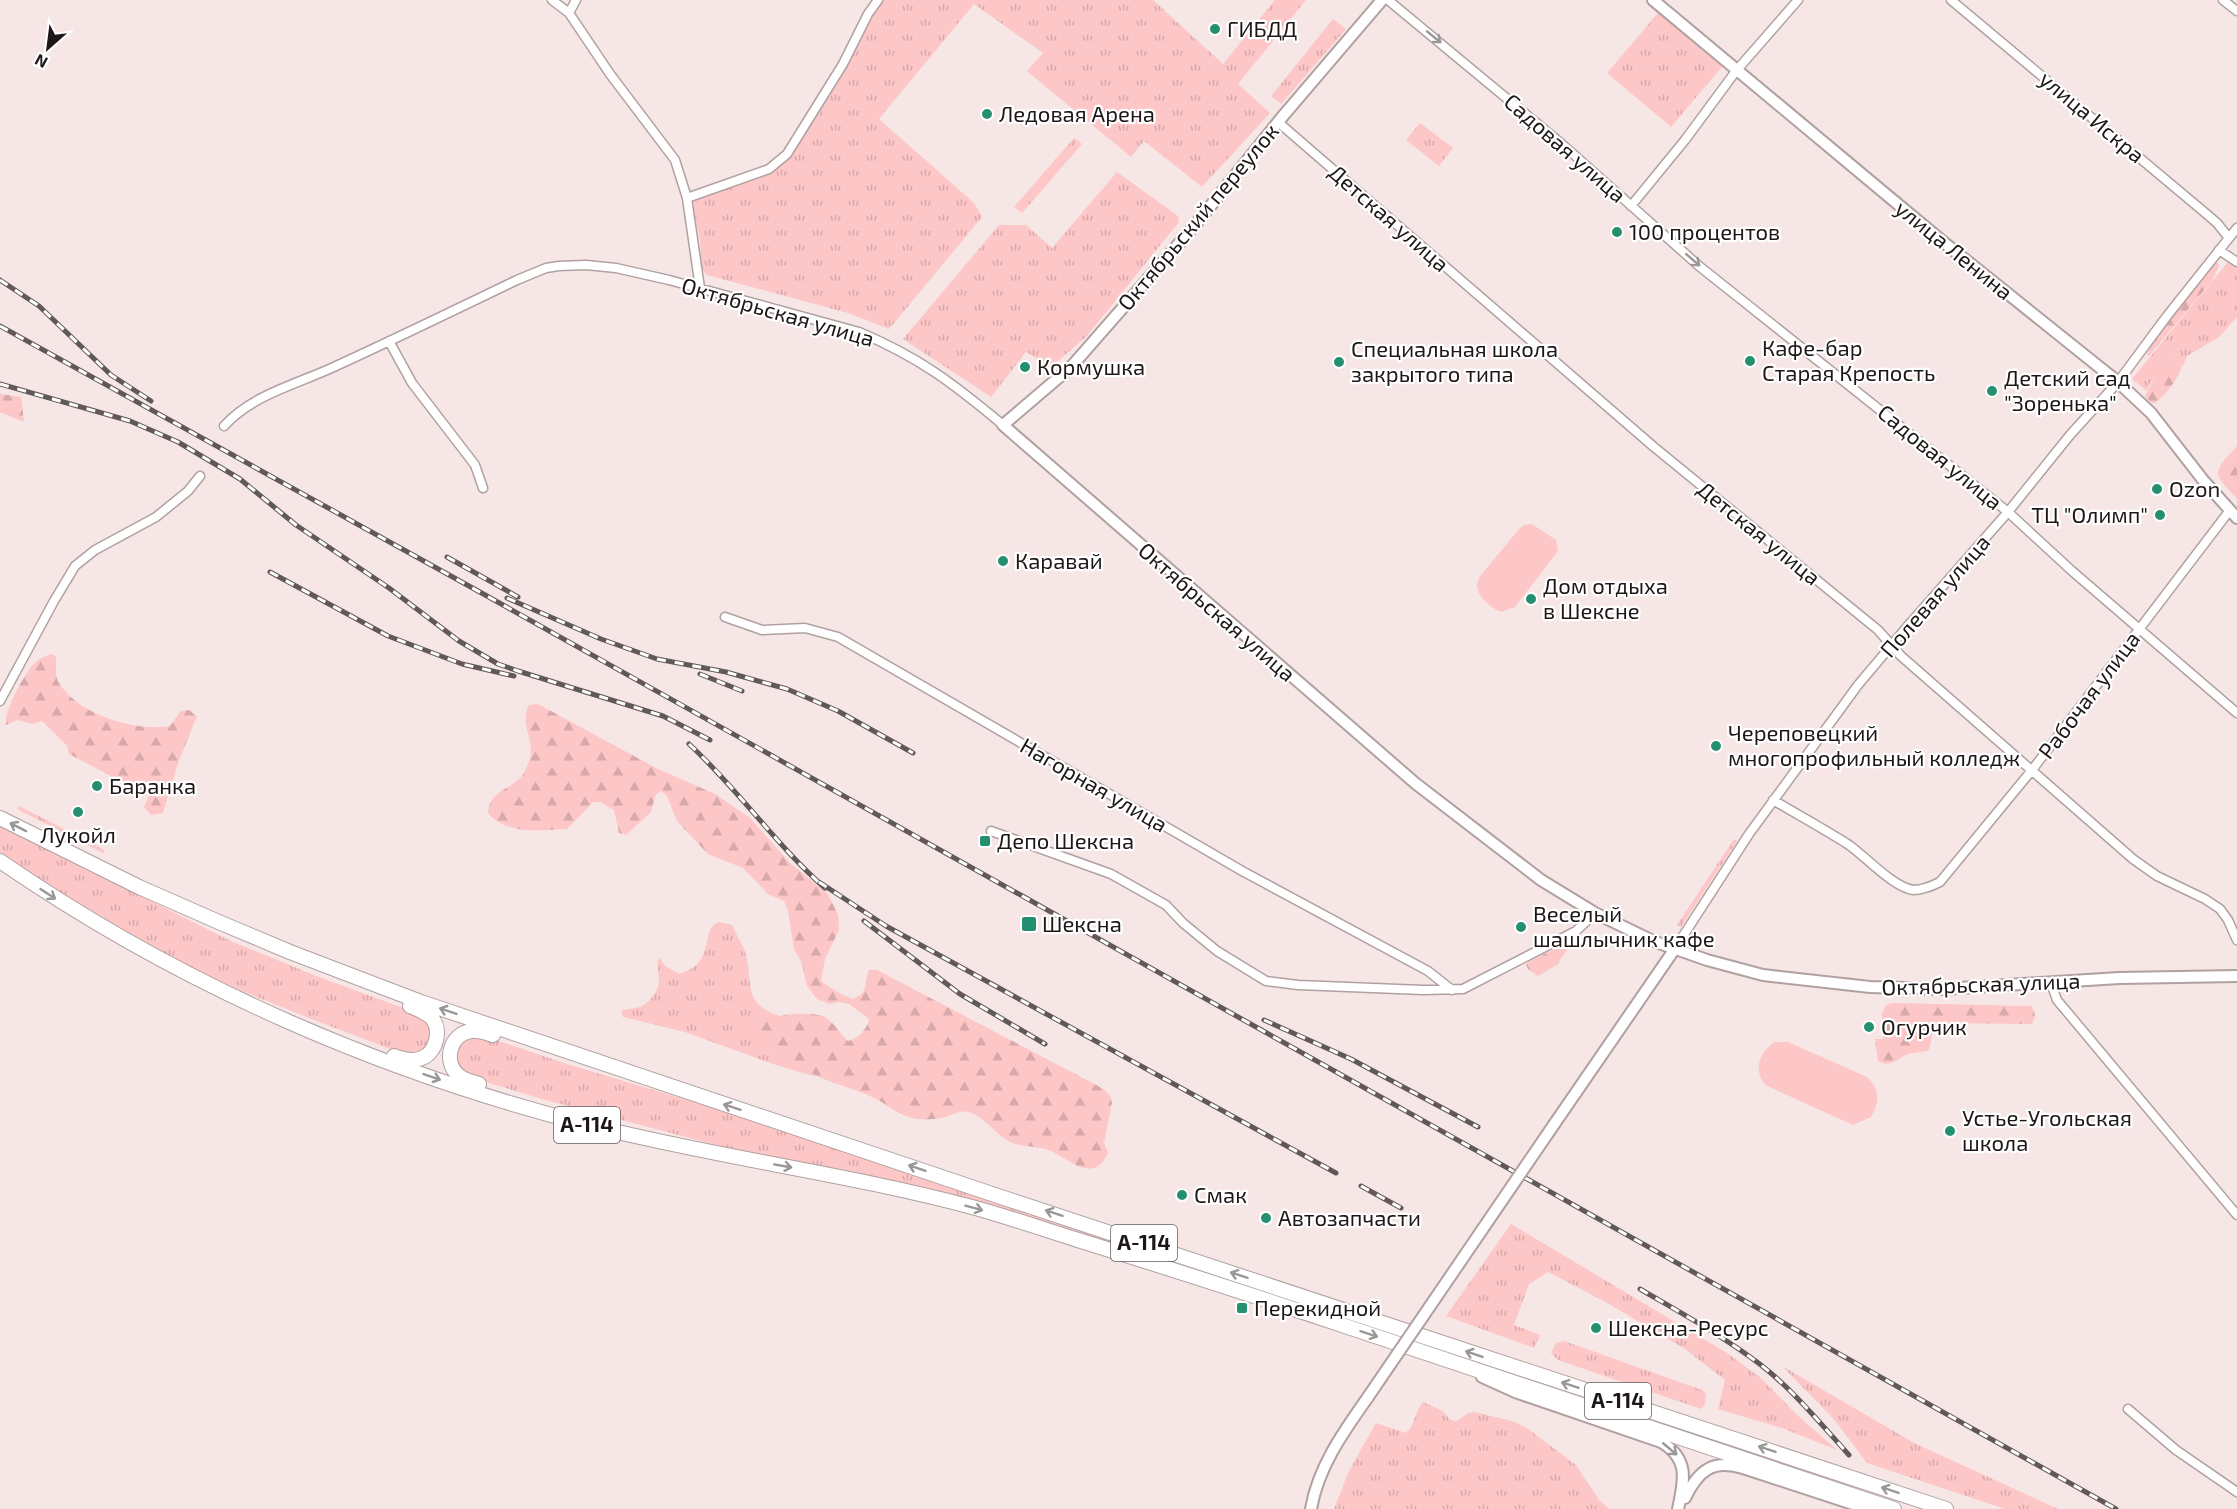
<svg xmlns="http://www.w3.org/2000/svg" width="2237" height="1509" viewBox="0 0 2237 1509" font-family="'Exo 2',sans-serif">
<defs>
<pattern id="grass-tufts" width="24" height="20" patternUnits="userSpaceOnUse" patternTransform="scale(1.5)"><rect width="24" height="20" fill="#fdc6c7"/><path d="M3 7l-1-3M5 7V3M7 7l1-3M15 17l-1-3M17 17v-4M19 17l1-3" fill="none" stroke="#d8a9aa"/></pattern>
<pattern id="forest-firs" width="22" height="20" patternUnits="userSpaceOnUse" patternTransform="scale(1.5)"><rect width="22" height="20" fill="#fdc6c7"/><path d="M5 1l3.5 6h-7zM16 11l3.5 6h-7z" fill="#d8a9aa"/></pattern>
</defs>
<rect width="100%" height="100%" fill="#f7e6e6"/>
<path fill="url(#grass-tufts)" d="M883,0H1153L1223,64L1275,0H1306L1238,84L1270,113L1202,187L1144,141L1131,157L1027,71L1043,53L974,4L879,119L974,203L982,217L889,329L848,313L707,275L702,269L700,241L692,201V197C717,190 744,185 767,175C805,158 856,38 883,0Z
M1658,13L1722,67L1671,127L1607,73Z
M1333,19L1346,29L1281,104L1271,96Z
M1420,123L1453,148L1439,166L1406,140Z
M1074,138L1082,144L1022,213L1014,207Z
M1117,172L1178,216L1179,222L1086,337L1051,367L1026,352L991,397L903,339L999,225H1026L1052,248Z
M2228,262L2237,267V317L2219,337L2187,356L2182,368V363L2172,357L2169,360L2150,383L2147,391L2132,379Z
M19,806L103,849L105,854L17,809Z
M0,826L233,942L319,977L406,1009L426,1021L431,1030L430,1041L425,1050L417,1054H403C331,1026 257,1000 188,966C122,933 60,893 0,852Z
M1734,839L1737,841L1681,927L1677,925Z
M719,922L732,925C736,935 743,944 746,955C754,989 742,1002 781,1017L766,1020L773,1049L816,1077L773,1064L685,1032L623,1017L621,1011C627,1008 634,1009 640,1007C649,1003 659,991 659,981C659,972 656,967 659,957L665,966L679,974C718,963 698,930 719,922Z
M484,1036L570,1065L714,1108L1119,1242L1122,1245L1119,1246L1009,1211L743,1152L542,1099L476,1079L462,1073L454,1057L455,1051L465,1037Z
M1511,1224L1727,1353L1761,1378L1796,1414L1837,1450L1782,1428L1718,1409L1725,1380L1685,1349L1604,1301L1548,1272L1529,1284L1514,1325L1540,1335L1534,1348L1446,1316Z
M1564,1341L1702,1390L1706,1394L1705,1405L1701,1409L1558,1360L1551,1353L1556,1343Z
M1782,1366L1914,1443L2058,1509H2005L1867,1463L1833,1418Z
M1423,1402L1443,1411L1450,1420L1457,1421L1468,1413L1475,1412L1515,1422L1528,1429L1576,1465L1600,1501L1609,1509H1334L1349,1471L1376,1423L1406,1433C1416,1424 1415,1411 1423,1402Z"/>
<path fill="url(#forest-firs)" d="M2217,261L2219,266L2212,281L2149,356L2147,355L2152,339Z
M2172,357L2178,359L2182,363C2181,377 2166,394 2155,403H2151L2145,396L2156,374Z
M0,394L21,397L24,422L0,412Z
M2237,446V499C2212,472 2212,473 2237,446Z
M51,654L56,657C57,666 54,675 59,683C78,715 137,732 170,726L181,711L189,710L197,716L178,763L163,813L151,815L144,807L149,796L69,754L67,746L42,721L32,724L17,720L6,725C3,714 23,677 31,667C36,661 44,656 51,654Z
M538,704L656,768L715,794L750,818L790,863L828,894L838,915L839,930L825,959L821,981L839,993L853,999C870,991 863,985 869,970H877L1102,1088L1110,1096L1112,1102L1104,1143L1108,1153C1093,1186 1070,1158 1048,1150C1035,1145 1021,1148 1009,1141C995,1134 983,1115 968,1112C959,1110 951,1116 942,1118C935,1119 926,1120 919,1119C901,1118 889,1105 874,1098C856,1089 837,1085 819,1077C796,1068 772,1050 756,1032C758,1027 760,1024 764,1021C776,1014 812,1011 825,1017C834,1022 840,1034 848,1041C858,1039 868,1028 869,1019L849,1004L839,1002L830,1004L817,999L807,986L801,961L794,949L788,910L784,901L768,894L743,868L708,854L677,821L667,796L661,791L655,796L651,812L626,835L619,833L614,810L600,802H593L567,829C539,830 508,836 488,813C490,790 508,791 521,777C524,774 526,768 528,764C538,741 518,726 529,705Z
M1562,945L1568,948L1557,965L1538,976L1528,969L1526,965L1528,962Z
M1892,1003L2031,1006C2036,1014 2036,1016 2032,1024L1940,1023L1933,1027L1930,1047L1928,1051C1922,1052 1917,1052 1912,1053C1898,1056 1893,1069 1878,1061L1875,1039H1883L1882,1014L1886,1005Z"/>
<path fill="#fdc6c7" d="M1532,524L1556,540L1558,551L1515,607L1501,612C1487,606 1469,590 1481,575L1520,528L1524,525Z
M1774,1042H1788L1867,1077C1880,1090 1880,1101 1871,1117L1853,1125L1765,1085C1753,1068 1759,1055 1774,1042Z"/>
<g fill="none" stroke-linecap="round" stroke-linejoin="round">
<defs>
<path id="minor" d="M552,0L569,13
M576,0L569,13L610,74L675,160L687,198L700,288
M1388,0L1563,145L1699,266L2008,512L2072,571L2237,713
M1951,0L2203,211L2217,223L2229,238
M2223,0L2237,11
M1278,122L1654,447L1878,630L1901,656L2133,859L2157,876L2205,899L2220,909L2228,920L2237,940
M687,198L769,169L787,154L843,64L868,14L878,0
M1631,206L1685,140L1736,71L1798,0
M2219,250L2237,262
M389,341L412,383L475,465L483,488
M224,426C253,394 298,384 336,366C397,338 457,309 517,280L546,268L559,266L586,265L616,268L669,280L859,332C919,357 954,384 1003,425
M725,617L762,630L805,628L838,637L1244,872L1428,971L1452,990
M0,701L54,601L75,566L95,550L156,517L188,491L200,476
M1773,800C1798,815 1824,829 1849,845C1866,857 1893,887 1913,890C1923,890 1932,886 1940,882L2032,770L2230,510
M991,831L1111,874L1166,905L1183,923L1217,951L1266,981L1298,985L1423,990L1463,989L1576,931L1595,913
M1674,950L1749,834L1858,685L1906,628L2008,512L2070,435L2118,382L2167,316L2237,228
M2051,983L2057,1000L2237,1215
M2128,1409L2176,1450L2237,1492"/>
<path id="tertiary" d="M1382,0L1283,116L1196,224L1071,367L1003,425L1415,783L1541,880L1595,913L1653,941L1707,960L1763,975L1870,987L1943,989L2119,978L2237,976
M1653,0L1942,241L2118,382L2151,413L2203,480L2237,518
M1555,1123L1674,950
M1482,1377L1515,1392L1661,1442C1690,1459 1684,1481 1678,1509
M1685,1498C1698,1471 1712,1459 1743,1468L1868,1509
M1311,1509C1318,1467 1344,1431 1368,1397"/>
<path id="trunk" d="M0,818L139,887L221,923L290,952L421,1002L992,1194L1946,1509
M0,861C180,985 384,1074 597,1127C721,1158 848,1174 972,1207C1008,1217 1043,1229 1078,1240C1168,1268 1258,1297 1348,1327C1530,1388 1712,1448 1894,1509
M394,1056C402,1059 413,1062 422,1058C437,1052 442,1029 431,1017C425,1012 417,1009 410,1006
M479,1084C472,1082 463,1080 458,1075C443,1061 450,1034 471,1031C478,1030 486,1033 493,1035"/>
</defs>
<use href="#minor" stroke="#b1a0a0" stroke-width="11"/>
<use href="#tertiary" stroke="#b1a0a0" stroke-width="14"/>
<use href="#trunk" stroke="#b1a0a0" stroke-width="16"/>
<use href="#minor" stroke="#fff" stroke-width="8"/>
<use href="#tertiary" stroke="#fff" stroke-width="10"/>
<use href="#trunk" stroke="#fff" stroke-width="14"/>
<defs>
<path id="rail" d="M0,280L39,306L111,375L151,401
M0,326L487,596L2116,1509
M0,384L130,421L178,442L240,479L296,525L389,588L459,641L498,664L518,671L663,716L710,740
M447,557L518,597
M270,572L388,636L462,664L514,676
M507,598L601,639L657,659L726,672L787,689L838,711L913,753
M700,674L742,691
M689,744C738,789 775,844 825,888
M819,882L886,926L1336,1173
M864,921L960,994L1045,1044
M1264,1020L1351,1059L1478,1127
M1361,1186L1401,1208
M1640,1289C1681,1313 1723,1336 1761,1365C1794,1391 1821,1424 1849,1455"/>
</defs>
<use href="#rail" stroke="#615858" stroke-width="5"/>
<use href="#rail" stroke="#fff" stroke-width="3" stroke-dasharray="9" stroke-linecap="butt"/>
<defs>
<path id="tertiary-bridge" d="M1368,1397L1555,1123"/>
</defs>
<use href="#tertiary-bridge" stroke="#b1a0a0" stroke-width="14" stroke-linecap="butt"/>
<use href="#tertiary-bridge" stroke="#fff" stroke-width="10"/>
</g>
<defs><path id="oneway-shaft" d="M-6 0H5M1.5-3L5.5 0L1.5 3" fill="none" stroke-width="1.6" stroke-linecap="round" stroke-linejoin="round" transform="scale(1.5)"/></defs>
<g stroke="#999797">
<use href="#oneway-shaft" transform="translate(1434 37) rotate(39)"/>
<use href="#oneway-shaft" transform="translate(1693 260) rotate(41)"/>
<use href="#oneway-shaft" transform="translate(18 827) rotate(-153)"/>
<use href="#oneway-shaft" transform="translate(48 894) rotate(33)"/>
<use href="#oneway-shaft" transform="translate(448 1011) rotate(-161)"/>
<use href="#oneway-shaft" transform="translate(432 1077) rotate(19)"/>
<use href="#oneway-shaft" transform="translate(732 1107) rotate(-162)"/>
<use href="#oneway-shaft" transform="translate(783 1166) rotate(10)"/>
<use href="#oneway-shaft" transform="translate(917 1168) rotate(-161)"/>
<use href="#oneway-shaft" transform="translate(974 1208) rotate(15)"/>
<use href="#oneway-shaft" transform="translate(1054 1213) rotate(-162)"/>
<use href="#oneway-shaft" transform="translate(1239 1275) rotate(-162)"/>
<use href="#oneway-shaft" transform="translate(1369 1334) rotate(18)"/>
<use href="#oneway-shaft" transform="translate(1474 1354) rotate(-161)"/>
<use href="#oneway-shaft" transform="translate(1570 1385) rotate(-162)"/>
<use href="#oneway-shaft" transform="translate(1670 1449) rotate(40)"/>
<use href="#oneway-shaft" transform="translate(1767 1449) rotate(-162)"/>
<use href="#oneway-shaft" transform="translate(1890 1490) rotate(-162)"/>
</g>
<g fill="#25906f" stroke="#fff" stroke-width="2">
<circle cx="1215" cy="29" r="6"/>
<circle cx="987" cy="114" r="6"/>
<circle cx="1617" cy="232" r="6"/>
<circle cx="1750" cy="361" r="6"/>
<circle cx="1339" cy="362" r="6"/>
<circle cx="1025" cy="367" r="6"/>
<circle cx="1992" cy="391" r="6"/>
<circle cx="2157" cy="489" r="6"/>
<circle cx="2160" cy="515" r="6"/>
<circle cx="1003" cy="561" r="6"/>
<circle cx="1531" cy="599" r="6"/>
<circle cx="1716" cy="746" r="6"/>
<circle cx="97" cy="786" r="6"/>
<circle cx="78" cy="812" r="6"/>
<rect x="979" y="835" width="12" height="12" rx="3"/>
<rect x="1021" y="916" width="16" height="16" rx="3"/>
<circle cx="1521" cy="927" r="6"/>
<circle cx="1869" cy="1027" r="6"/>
<circle cx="1950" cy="1131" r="6"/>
<circle cx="1182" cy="1195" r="6"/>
<circle cx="1266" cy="1218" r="6"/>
<rect x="1236" y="1302" width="12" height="12" rx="3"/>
<circle cx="1596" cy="1328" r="6"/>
</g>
<g text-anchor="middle" stroke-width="4.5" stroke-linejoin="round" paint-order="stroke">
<g fill="#fff" stroke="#615d5d" stroke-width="1.5">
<rect x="554" y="1107" width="66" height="36" rx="4.5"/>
<rect x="1111" y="1225" width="66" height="36" rx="4.5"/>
<rect x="1585" y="1383" width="66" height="36" rx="4.5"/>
</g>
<g font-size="21" font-weight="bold" fill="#1d1717">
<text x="587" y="1132">А-114</text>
<text x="1144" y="1250">А-114</text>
<text x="1618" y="1408">А-114</text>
</g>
<g font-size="22" fill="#1d1717" stroke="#fff" text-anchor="start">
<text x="1227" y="37">ГИБДД</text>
<text x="999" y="122">Ледовая Арена</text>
<text x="1629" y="240">100 процентов</text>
<text x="1762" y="356">Кафе-бар<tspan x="1762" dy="25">Старая Крепость</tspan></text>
<text x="1351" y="357">Специальная школа<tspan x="1351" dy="25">закрытого типа</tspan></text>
<text x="1037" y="375">Кормушка</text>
<text x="2004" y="386">Детский сад<tspan x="2004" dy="25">"Зоренька"</tspan></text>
<text x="2169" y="497">Ozon</text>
<text x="2148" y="523" text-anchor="end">ТЦ "Олимп"</text>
<text x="1015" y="569">Каравай</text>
<text x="1543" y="594">Дом отдыха<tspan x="1543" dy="25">в Шекснe</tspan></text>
<text x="1728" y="741">Череповецкий<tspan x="1728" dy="25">многопрофильный колледж</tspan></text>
<text x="109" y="794">Баранка</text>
<text x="78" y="843" text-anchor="middle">Лукойл</text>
<text x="997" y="849">Депо Шексна</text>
<text x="1533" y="922">Веселый<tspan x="1533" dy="25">шашлычник кафе</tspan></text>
<text x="1042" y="932">Шексна</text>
<text x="1881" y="1035">Огурчик</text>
<text x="1962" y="1126">Устье-Угольская<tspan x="1962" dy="25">школа</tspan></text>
<text x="1194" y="1203">Смак</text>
<text x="1278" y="1226">Автозапчасти</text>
<text x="1254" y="1316">Перекидной</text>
<text x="1608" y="1336">Шексна-Ресурс</text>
</g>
<g font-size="22" fill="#1d1717" stroke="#fff">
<text transform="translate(2092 117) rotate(40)" y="8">улица Искра</text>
<text transform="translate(1565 148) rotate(41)" y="8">Садовая улица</text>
<text transform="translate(1198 217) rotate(-50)" y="8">Октябрьский переулок</text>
<text transform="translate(1389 218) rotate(41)" y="8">Детская улица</text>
<text transform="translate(1954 250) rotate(39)" y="8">улица Ленина</text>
<text transform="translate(778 312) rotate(16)" y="8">Октябрьская улица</text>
<text transform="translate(1940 457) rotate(39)" y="8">Садовая улица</text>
<text transform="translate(1759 533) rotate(39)" y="8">Детская улица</text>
<text transform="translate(1935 596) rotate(-49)" y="8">Полевая улица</text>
<text transform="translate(1217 612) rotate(41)" y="8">Октябрьская улица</text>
<text transform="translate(2089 695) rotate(-53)" y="8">Рабочая улица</text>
<text transform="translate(1094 785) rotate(30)" y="8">Нагорная улица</text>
<text transform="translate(1981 984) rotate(-2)" y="8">Октябрьская улица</text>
</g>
</g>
<g transform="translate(48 48) rotate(208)" stroke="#ffffff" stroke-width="4.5" paint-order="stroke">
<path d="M0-4.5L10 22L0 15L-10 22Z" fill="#1d1717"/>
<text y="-9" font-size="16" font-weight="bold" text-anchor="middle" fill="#1d1717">N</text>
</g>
</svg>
